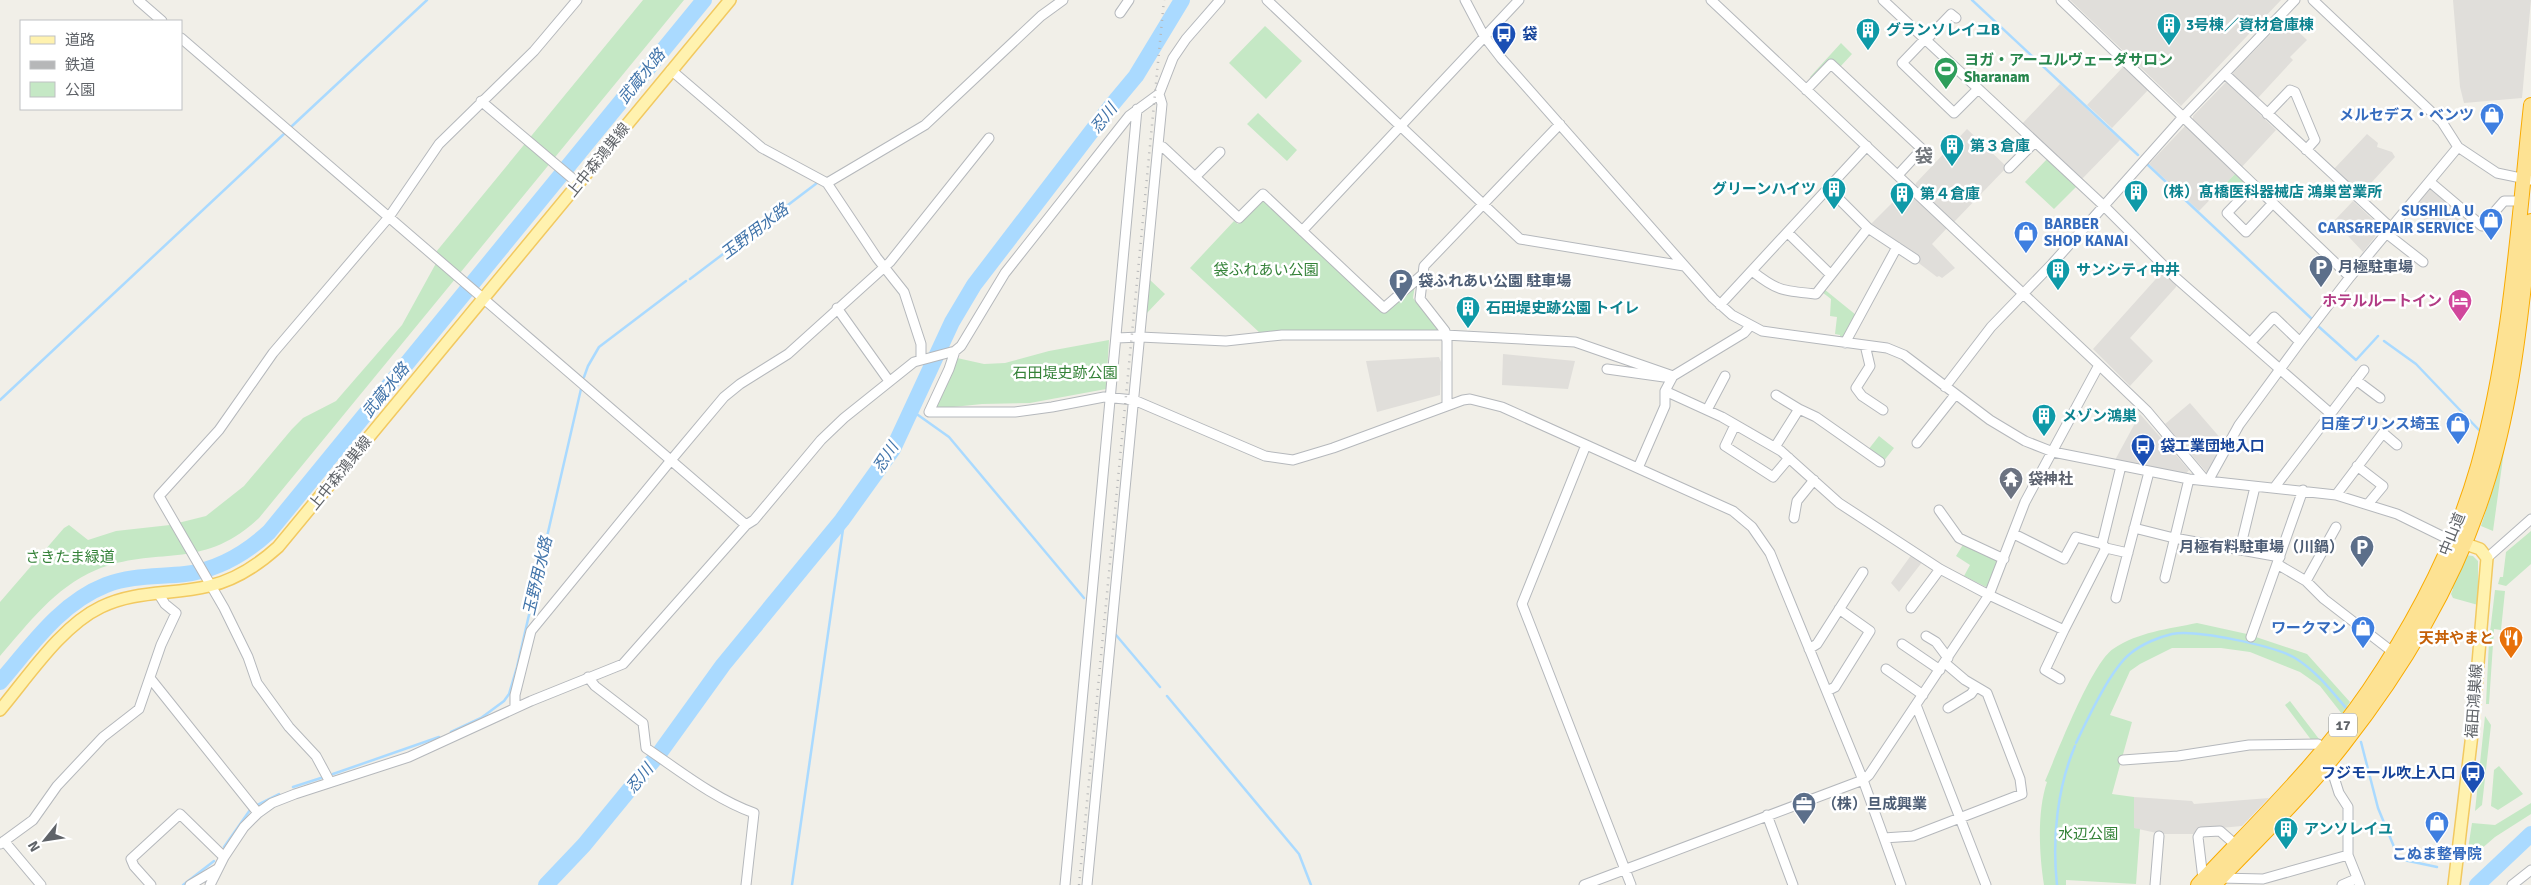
<svg xmlns="http://www.w3.org/2000/svg" width="2531" height="885" viewBox="0 0 2531 885" font-family="Signika,'Noto Sans JP',sans-serif">
<rect width="100%" height="100%" fill="#f1efe8"/>
<path fill="#e0deda" d="M2070,0H2281L2181,106Z
M2453,0H2531L2522,98L2464,103L2460,87Z
M2285,19L2307,40L2290,57L2293,60L2257,99L2231,75Z
M2124,66L2149,89L2112,128L2087,105Z
M2226,82L2276,130L2240,169L2193,124V116Z
M2060,84L2120,140L2081,180L2022,124Z
M2186,125L2236,173L2199,211L2149,164Z
M1967,129L2007,167L1954,222L1915,186L1916,183Z
M2367,134L2378,143L2377,147L2392,152L2395,157L2360,195L2333,170Z
M2431,185L2464,214L2448,234L2428,218L2426,221L2411,209Z
M1904,191H1910L1948,227L1932,244L1955,268L1942,278L1939,276L1937,277L1916,261L1917,259L1871,224Z
M2353,201L2382,228L2363,252L2334,221Z
M2163,271L2177,283L2176,287L2130,338L2153,361L2130,386L2093,349Z
M1503,354L1575,361L1568,389L1502,385Z
M1439,357L1441,362L1440,395L1377,412L1366,361Z
M2190,403L2222,440L2219,443L2223,448L2208,474L2165,424Z
M2140,414L2189,470L2186,474L2115,460Z
M1912,554L1923,561L1899,592L1891,583Z
M2134,797L2192,801L2194,804L2269,798L2242,826L2199,830L2198,834H2161L2134,828Z"/>
<path fill="#c5e8c5" d="M643,0H684L259,518C202,572 157,545 96,570C54,588 29,623 0,656V602L64,528L69,525L88,540L116,531L170,525L206,516L244,486L292,429L303,418L336,401L402,325L440,256L436,252Z
M1265,26L1302,61L1266,99L1229,63Z
M1841,43L1852,54L1840,67L1831,59L1812,79L1810,77Z
M1258,113L1297,150L1287,161L1247,124Z
M2048,158L2077,186L2054,209L2025,182Z
M2236,173L2246,183L2247,188L2235,201L2221,188Z
M1264,199L1385,313L1412,285H1415L1413,298L1440,333H1260L1190,268L1234,221L1238,224L1260,200Z
M1150,280L1165,294L1146,314Z
M1824,289L1856,315L1845,336L1840,338V335L1835,334L1837,317L1830,316L1831,299L1822,292Z
M1109,340L1106,389L1030,403L982,404L934,409L957,358L984,364L1005,363L1049,351Z
M2505,429H2507L2493,531L2481,526L2496,479Z
M1879,436L1894,448L1883,462L1868,450Z
M2531,531V564L2506,586L2498,584L2500,577H2503L2506,552Z
M1964,543L2000,562L1988,588L1964,576L1970,565L1956,556Z
M2466,555L2473,556L2478,561V605L2453,598L2451,594L2453,589L2449,587Z
M2495,590L2505,591L2501,630L2494,629L2489,704H2486L2489,641Z
M2197,623L2247,634L2307,654L2350,702L2342,714L2320,686L2300,672L2250,652L2221,648H2172L2140,664L2130,671L2110,715L2132,722L2112,794L2134,797V828L2140,829L2136,884L2066,880V885H2044C2039,854 2037,811 2047,782L2045,781C2057,754 2091,664 2113,649C2138,632 2168,629 2197,623Z
M2290,701L2319,739L2312,741L2285,705Z
M2485,716L2491,725L2482,805L2475,811Z
M2499,766L2523,794L2498,810L2491,806L2494,770Z
M2531,803V814L2495,837L2466,862L2472,823L2495,825Z"/>
<g fill="none" stroke-linecap="round" stroke-linejoin="round">
<path stroke="#aadaff" stroke-width="2.5" d="M1972,0L2138,155
M292,126L427,0
M2148,165L2313,320
M690,279L817,183
M2318,326L2356,360L2378,336
M2384,341L2416,364L2479,430
M584,377L588,366L599,347L686,281
M0,400L285,133
M911,410L949,437L1084,598
M1116,635L1160,687
M1167,696L1299,854L1311,885
M451,732L481,718L504,701L509,694L517,667L581,389
M2361,742L2378,808L2399,859L2437,867
M2076,743C2087,720 2111,668 2131,653C2142,644 2159,637 2172,634C2195,629 2275,646 2295,658C2316,671 2330,689 2346,708
M333,774L439,737
M293,787L324,777
M257,805L279,794
M224,847L250,810
M183,885L214,861
M792,885L843,529L842,520
M2057,885C2052,840 2057,788 2075,746"/>
<path stroke="#aadaff" stroke-width="16" d="M0,682C31,646 60,603 106,585C132,575 158,577 185,574C217,570 246,553 269,532L704,0
M546,885L584,845L661,751L723,665L842,520L893,449L952,322L974,285L1111,106L1136,76L1182,0
M2477,885L2531,834"/>
<defs>
<path id="minor" d="M138,0L162,21
M1267,0L1520,239L1684,266
M1465,0L1484,36L1501,58L1713,298L1732,315L1762,331L1887,348L1904,355L1990,420L2025,441L2053,452L2189,479L2336,495L2397,514L2450,540
M1711,0L2099,365L2147,411L2205,480
M1883,0L2104,206L2176,278L2330,413
M2061,0L2350,277
M2313,0L2442,122L2458,147L2497,173L2531,180
M1120,13L1129,0
M181,38L746,525
M1925,39L1902,63L1954,113L1978,89
M1926,40L1951,14L1956,18
M671,70L762,148L827,183L877,258L904,292L921,344V358
M2225,74L2390,227
M1806,90L1831,64L1922,149L1898,175
M481,101L579,184
M2267,114L2290,90L2295,92L2315,140L2306,150
M1158,145L1163,147L1239,218L1263,194L1384,308L1422,275
M2009,168L2035,142
M1195,177L1220,152
M2430,182L2482,226L2504,201H2520
M827,183L925,125L1041,16L1063,0
M2253,186L2227,213L2246,232L2272,204
M1829,189L1868,228L1915,259
M1302,231L1519,0
M1788,233L1831,275
M2386,233L2423,262
M1752,271C1777,291 1783,291 1816,294L1868,228
M1720,305L1867,146
M837,308L889,381
M1117,338L1140,337L1226,341L1282,335H1445L1575,342L1673,376
M2251,342L2274,317L2300,342
M1845,343L1897,247
M1865,345L1870,366L1856,388L1862,396L1883,410
M955,351L949,369L929,412H1015L1052,407L1104,397L1134,400L1265,456L1293,460L1333,448L1463,400L1470,399L1502,407L1733,511L1752,527L1770,553L1863,780L1901,885
M1607,369L1664,377
M2356,380L2380,398
M1945,387L1991,327L2052,264L2183,117L2295,0
M1665,391L1722,417L1781,451L1839,503L1940,569L1989,595L2064,630L2106,548L2128,553
M1776,395L1799,409
M1447,404V341L1445,331L1420,299L1424,266L1560,124
M1707,410L1725,376
M1735,425L1725,446L1773,477L1789,458
M1917,443L1955,395
M1586,445L1522,604L1631,885
M1775,447L1799,409L1816,417L1880,462
M2357,466L2383,486L2368,504
M1638,468L1665,406V391L1673,376L1744,333L1750,326
M2208,481L2239,425L2300,342L2350,277L2458,147
M2274,488L2364,370
M2336,495L2383,433L2397,445
M1939,510L1959,538L2004,559
M1794,518L1797,501L1814,480
M2134,528L2174,538L2280,557
M2014,534L2064,559L2076,537L2102,544L2106,548
M2102,544L2121,466
M2240,549L2255,487
M2487,558L2531,519
M2277,564L2306,581L2324,599L2394,653
M2165,578L2189,479
M2306,581L2336,527
M2116,598L2149,472
M1911,608L1940,569
M1926,636L1936,642L1948,658
M2251,637L2303,490
M1902,644L1940,670
M1809,649L1817,644L1863,572
M1886,669L1923,695
M588,677L595,686L643,723L646,748C680,771 715,799 754,813L746,885
M150,678L258,813
M2060,679L2045,670L2064,630
M1827,691L1835,687L1870,631L1839,609
M1916,705L1986,885
M515,708V695L531,631L672,459L724,397L740,384L788,354L890,262L989,138
M1948,708L1971,694L1976,687
M2123,760L2178,756L2249,745L2318,744L2325,749
M2325,766L2333,774L2339,793L2348,807V855L2360,885
M330,782L316,756L289,727L257,683L248,657L224,608L159,496L219,430L273,353L389,217L439,144L534,51L577,0
M1767,815L1793,885
M1884,838L1913,836L2022,794L2020,779L1987,693L1965,680L1945,663
M4,841L41,885
M0,844L33,820L57,786L103,737L139,709L161,645L176,613L165,604L158,593
M2220,878L2263,879L2348,855
M2203,879L2198,837L2201,832L2220,831L2236,845
M151,885L134,866L131,859L180,814L224,857
M190,885L217,869
M210,885L224,857L244,827L258,813L272,803L295,794L409,757L531,701L623,664L746,525L754,520L821,440L844,418L914,362L955,351L961,346L1005,273L1129,116L1159,94L1173,58L1186,39L1220,0
M1065,885L1137,109
M1087,885L1158,145L1162,104L1159,94
M1584,885L1863,780L1869,775L1989,595L2025,502L2099,365
M2155,885L2159,836
M2342,885L2356,879
M2512,885L2531,870"/>
<path id="major" d="M0,710C28,677 61,626 101,607C135,590 173,595 209,586C236,580 258,565 278,547L730,0
M2454,885L2472,734L2487,558L2480,549L2457,541"/>
<path id="highway" d="M2198,885C2257,822 2320,762 2369,690C2415,622 2455,546 2478,466C2511,349 2518,225 2531,105
M2214,885C2257,840 2304,795 2343,745C2405,666 2460,573 2489,476C2514,394 2522,305 2531,221"/>
</defs>
<use href="#minor" stroke="#b5b8bc" stroke-width="11"/>
<use href="#major" stroke="#f2c960" stroke-width="14"/>
<use href="#highway" stroke="#f9ab00" stroke-width="16"/>
<use href="#minor" stroke="#fff" stroke-width="9"/>
<use href="#major" stroke="#fff2af" stroke-width="11"/>
<use href="#highway" stroke="#fde293" stroke-width="14"/>
<path stroke="#b6b7b8" stroke-width="2.5" stroke-dasharray="1 6" stroke-linecap="butt" d="M1079,885L1164,0"/>
</g>
<defs>
<symbol id="building-pin" viewBox="-11 -11 22 30"><path d="M0 17L-7.5 6A9.5 9.5 0 1 1 7.5 6Z" fill="#0f9aa8" stroke="#fff"/><path d="M-4-6H4V6H1V3H-1V6H-4ZM-2.5-4.3h1.7v1.8h-1.7ZM.8-4.3h1.7v1.8H.8ZM-2.5-1h1.7V.8h-1.7ZM.8-1h1.7V.8H.8Z" fill="#fff"/></symbol>
<symbol id="bus-pin" viewBox="-11 -11 22 30"><path d="M0 17L-7.5 6A9.5 9.5 0 1 1 7.5 6Z" fill="#1a4fb4" stroke="#fff"/><path d="M-5-6H5V4H4V6H2V4H-2V6H-4V4H-5ZM-3.5-4V0h7V-4ZM-3.5 1.2v1.5H-2V1.2ZM2 1.2v1.5H3.5V1.2Z" fill="#fff"/></symbol>
<symbol id="stadium-pin" viewBox="-11 -11 22 30"><path d="M0 17L-7.5 6A9.5 9.5 0 1 1 7.5 6Z" fill="#2e9e5b" stroke="#fff"/><path d="M0-5a6.5 5 0 1 0 0 10a6.5 5 0 1 0 0-10ZM-3.5-1.8h7v3.6h-7Z" fill="#fff"/></symbol>
<symbol id="shop-pin" viewBox="-11 -11 22 30"><path d="M0 17L-7.5 6A9.5 9.5 0 1 1 7.5 6Z" fill="#3f7fe0" stroke="#fff"/><path d="M-5-2.5h2.3a2.7 3.5 0 0 1 5.4 0H5L5.5 6h-11ZM-1.5-2.5h3a1.5 2.3 0 0 0-3 0Z" fill="#fff"/></symbol>
<symbol id="parking-pin" viewBox="-11 -11 22 30"><path d="M0 17L-7.5 6A9.5 9.5 0 1 1 7.5 6Z" fill="#5c6f8a" stroke="#fff"/><path d="M-3.5-5.5H1a3.5 3.5 0 0 1 0 7H-1V5.5H-3.5ZM-1-3.4V-.6H.8a1.4 1.4 0 0 0 0-2.8Z" fill="#fff"/></symbol>
<symbol id="hotel-pin" viewBox="-11 -11 22 30"><path d="M0 17L-7.5 6A9.5 9.5 0 1 1 7.5 6Z" fill="#d1479c" stroke="#fff"/><path d="M-6-4.5h1.5V1H6V5H4.5V3h-9V5H-6ZM-4 0a1.8 1.8 0 1 1 3.6 0ZM.5 0V-2.5h3Q6-2.5 6 0Z" fill="#fff"/></symbol>
<symbol id="temple-pin" viewBox="-11 -11 22 30"><path d="M0 17L-7.5 6A9.5 9.5 0 1 1 7.5 6Z" fill="#6b7280" stroke="#fff"/><path d="M0-6L5-2H3V0L6.5 2.5H4V6H1.5V3h-3V6H-4V2.5H-6.5L-3 0V-2H-5Z" fill="#fff"/></symbol>
<symbol id="restaurant-pin" viewBox="-11 -11 22 30"><path d="M0 17L-7.5 6A9.5 9.5 0 1 1 7.5 6Z" fill="#e8710a" stroke="#fff"/><path d="M-5-6h1v4h1v-4h1v4h1v-4h1v5L-1.5 .5V6h-2V.5L-5-1ZM5-6V6H3V1.5H1.5Q1.5-4 5-6Z" fill="#fff"/></symbol>
<symbol id="office-pin" viewBox="-11 -11 22 30"><path d="M0 17L-7.5 6A9.5 9.5 0 1 1 7.5 6Z" fill="#5c6f8a" stroke="#fff"/><path d="M-6-3h4V-5.5h4V-3h4V5H-6ZM-1-4.5V-3h2v-1.5ZM-6 0V1H6V0Z" fill="#fff"/></symbol>
</defs>
<g fill-rule="evenodd">
<use href="#building-pin" x="2155" y="11" width="28" height="38"/>
<use href="#building-pin" x="1854" y="16" width="28" height="38"/>
<use href="#bus-pin" x="1490" y="20" width="28" height="38"/>
<use href="#stadium-pin" x="1932" y="55" width="28" height="38"/>
<use href="#shop-pin" x="2478" y="101" width="28" height="38"/>
<use href="#building-pin" x="1938" y="132" width="28" height="38"/>
<use href="#building-pin" x="1820" y="175" width="28" height="38"/>
<use href="#building-pin" x="2122" y="178" width="28" height="38"/>
<use href="#building-pin" x="1888" y="180" width="28" height="38"/>
<use href="#shop-pin" x="2477" y="206" width="28" height="38"/>
<use href="#shop-pin" x="2012" y="219" width="28" height="38"/>
<use href="#parking-pin" x="2307" y="253" width="28" height="38"/>
<use href="#building-pin" x="2044" y="256" width="28" height="38"/>
<use href="#parking-pin" x="1387" y="267" width="28" height="38"/>
<use href="#hotel-pin" x="2446" y="287" width="28" height="38"/>
<use href="#building-pin" x="1454" y="294" width="28" height="38"/>
<use href="#building-pin" x="2030" y="402" width="28" height="38"/>
<use href="#shop-pin" x="2444" y="410" width="28" height="38"/>
<use href="#bus-pin" x="2129" y="432" width="28" height="38"/>
<use href="#temple-pin" x="1997" y="465" width="28" height="38"/>
<use href="#parking-pin" x="2348" y="533" width="28" height="38"/>
<use href="#shop-pin" x="2349" y="614" width="28" height="38"/>
<use href="#restaurant-pin" x="2497" y="624" width="28" height="38"/>
<use href="#bus-pin" x="2459" y="759" width="28" height="38"/>
<use href="#office-pin" x="1790" y="790" width="28" height="38"/>
<use href="#shop-pin" x="2423" y="809" width="28" height="38"/>
<use href="#building-pin" x="2272" y="815" width="28" height="38"/>
</g>
<g text-anchor="middle" stroke-width="5" stroke-linejoin="round" paint-order="stroke">
<rect fill="#fff" stroke="#8f9295" stroke-width="1" x="2329" y="713.5" width="28" height="23" rx="4"/>
<g font-size="14" font-weight="bold" fill="#5f6368">
<text x="2343" y="730">17</text>
</g>
<g font-size="15" font-weight="bold" fill="#0d838f" stroke="#fff" text-anchor="start">
<text x="2186" y="30">3号棟／資材倉庫棟</text>
<text x="1886" y="35">グランソレイユB</text>
<text x="1970" y="151">第３倉庫</text>
<text x="1816" y="194" text-anchor="end">グリーンハイツ</text>
<text x="2154" y="197">（株）髙橋医科器械店 鴻巣営業所</text>
<text x="1920" y="199">第４倉庫</text>
<text x="2076" y="275">サンシティ中井</text>
<text x="1486" y="313">石田堤史跡公園 トイレ</text>
<text x="2062" y="421">メゾン鴻巣</text>
<text x="2304" y="834">アンソレイユ</text>
</g>
<g font-size="15" font-weight="bold" fill="#164399" stroke="#fff" text-anchor="start">
<text x="1522" y="39">袋</text>
<text x="2160" y="451">袋工業団地入口</text>
<text x="2456" y="778" text-anchor="end">フジモール吹上入口</text>
</g>
<g font-size="15" font-weight="bold" fill="#27864d" stroke="#fff" text-anchor="start">
<text x="1964" y="65">ヨガ・アーユルヴェーダサロン<tspan x="1964" dy="17">Sharanam</tspan></text>
</g>
<g font-size="15" font-weight="bold" fill="#366cbe" stroke="#fff" text-anchor="end">
<text x="2474" y="120">メルセデス・ベンツ</text>
<text x="2474" y="216">SUSHILA U<tspan x="2474" dy="17">CARS&amp;REPAIR SERVICE</tspan></text>
<text x="2044" y="229" text-anchor="start">BARBER<tspan x="2044" dy="17">SHOP KANAI</tspan></text>
<text x="2440" y="429">日産プリンス埼玉</text>
<text x="2346" y="633">ワークマン</text>
<text x="2437" y="859" text-anchor="middle">こぬま整骨院</text>
</g>
<g font-size="15" fill="#5f6368" stroke="#fff">
<text transform="translate(598 160) rotate(-51)" y="5">上中森鴻巣線</text>
<text transform="translate(340 473) rotate(-51)" y="5">上中森鴻巣線</text>
<text transform="translate(2452 534) rotate(-68)" y="5">中山道</text>
<text transform="translate(2474 701) rotate(-86)" y="5">福田鴻巣線</text>
</g>
<g font-size="15" font-weight="bold" fill="#4e5e75" stroke="#fff" text-anchor="start">
<text x="2338" y="272">月極駐車場</text>
<text x="1418" y="286">袋ふれあい公園 駐車場</text>
<text x="2344" y="552" text-anchor="end">月極有料駐車場（川鍋）</text>
<text x="1822" y="809">（株）旦成興業</text>
</g>
<g font-size="15" fill="#348238" stroke="#fff">
<text x="1266" y="275">袋ふれあい公園</text>
<text x="1065" y="378">石田堤史跡公園</text>
<text x="70" y="562">さきたま緑道</text>
<text x="2088" y="839">水辺公園</text>
</g>
<g font-size="15" font-weight="bold" fill="#b23c85" stroke="#fff" text-anchor="end">
<text x="2442" y="306">ホテルルートイン</text>
</g>
<g font-size="15" font-weight="bold" fill="#5b616d" stroke="#fff" text-anchor="start">
<text x="2028" y="484">袋神社</text>
</g>
<g font-size="15" font-weight="bold" fill="#c56008" stroke="#fff" text-anchor="end">
<text x="2494" y="643">天丼やまと</text>
</g>
<g font-size="16" font-style="italic" fill="#4174aa" stroke="#fff">
<text transform="translate(641 76) rotate(-51)" y="6">武蔵水路</text>
<text transform="translate(1103 118) rotate(-52)" y="6">忍川</text>
<text transform="translate(754 231) rotate(-37)" y="6">玉野用水路</text>
<text transform="translate(385 390) rotate(-51)" y="6">武蔵水路</text>
<text transform="translate(885 457) rotate(-57)" y="6">忍川</text>
<text transform="translate(537 576) rotate(-77)" y="6">玉野用水路</text>
<text transform="translate(639 778) rotate(-51)" y="6">忍川</text>
</g>
<g font-size="18" font-weight="bold" fill="#70757a" stroke="#fff">
<text x="1924" y="162">袋</text>
</g>
</g>
<rect x="20" y="20" width="162" height="90" fill="#ffffff" stroke="#bfc1c3"/>
<rect x="30" y="36" width="25" height="8" fill="#fff2af" stroke="#bfc1c3"/>
<text x="65" y="45" font-size="15" fill="#5f6368">道路</text>
<rect x="30" y="61" width="25" height="8" fill="#b6b7b8" stroke="#bfc1c3"/>
<text x="65" y="70" font-size="15" fill="#5f6368">鉄道</text>
<rect x="30" y="82" width="25" height="15" fill="#c5e8c5" stroke="#bfc1c3"/>
<text x="65" y="95" font-size="15" fill="#5f6368">公園</text>
<g transform="translate(45 840) rotate(240)" stroke="#ffffff" stroke-width="4" paint-order="stroke">
<path d="M0-4L9 19L0 12L-9 19Z" fill="#5f6368"/>
<text y="-8" font-size="14" font-weight="bold" text-anchor="middle" fill="#5f6368">N</text>
</g>
</svg>
